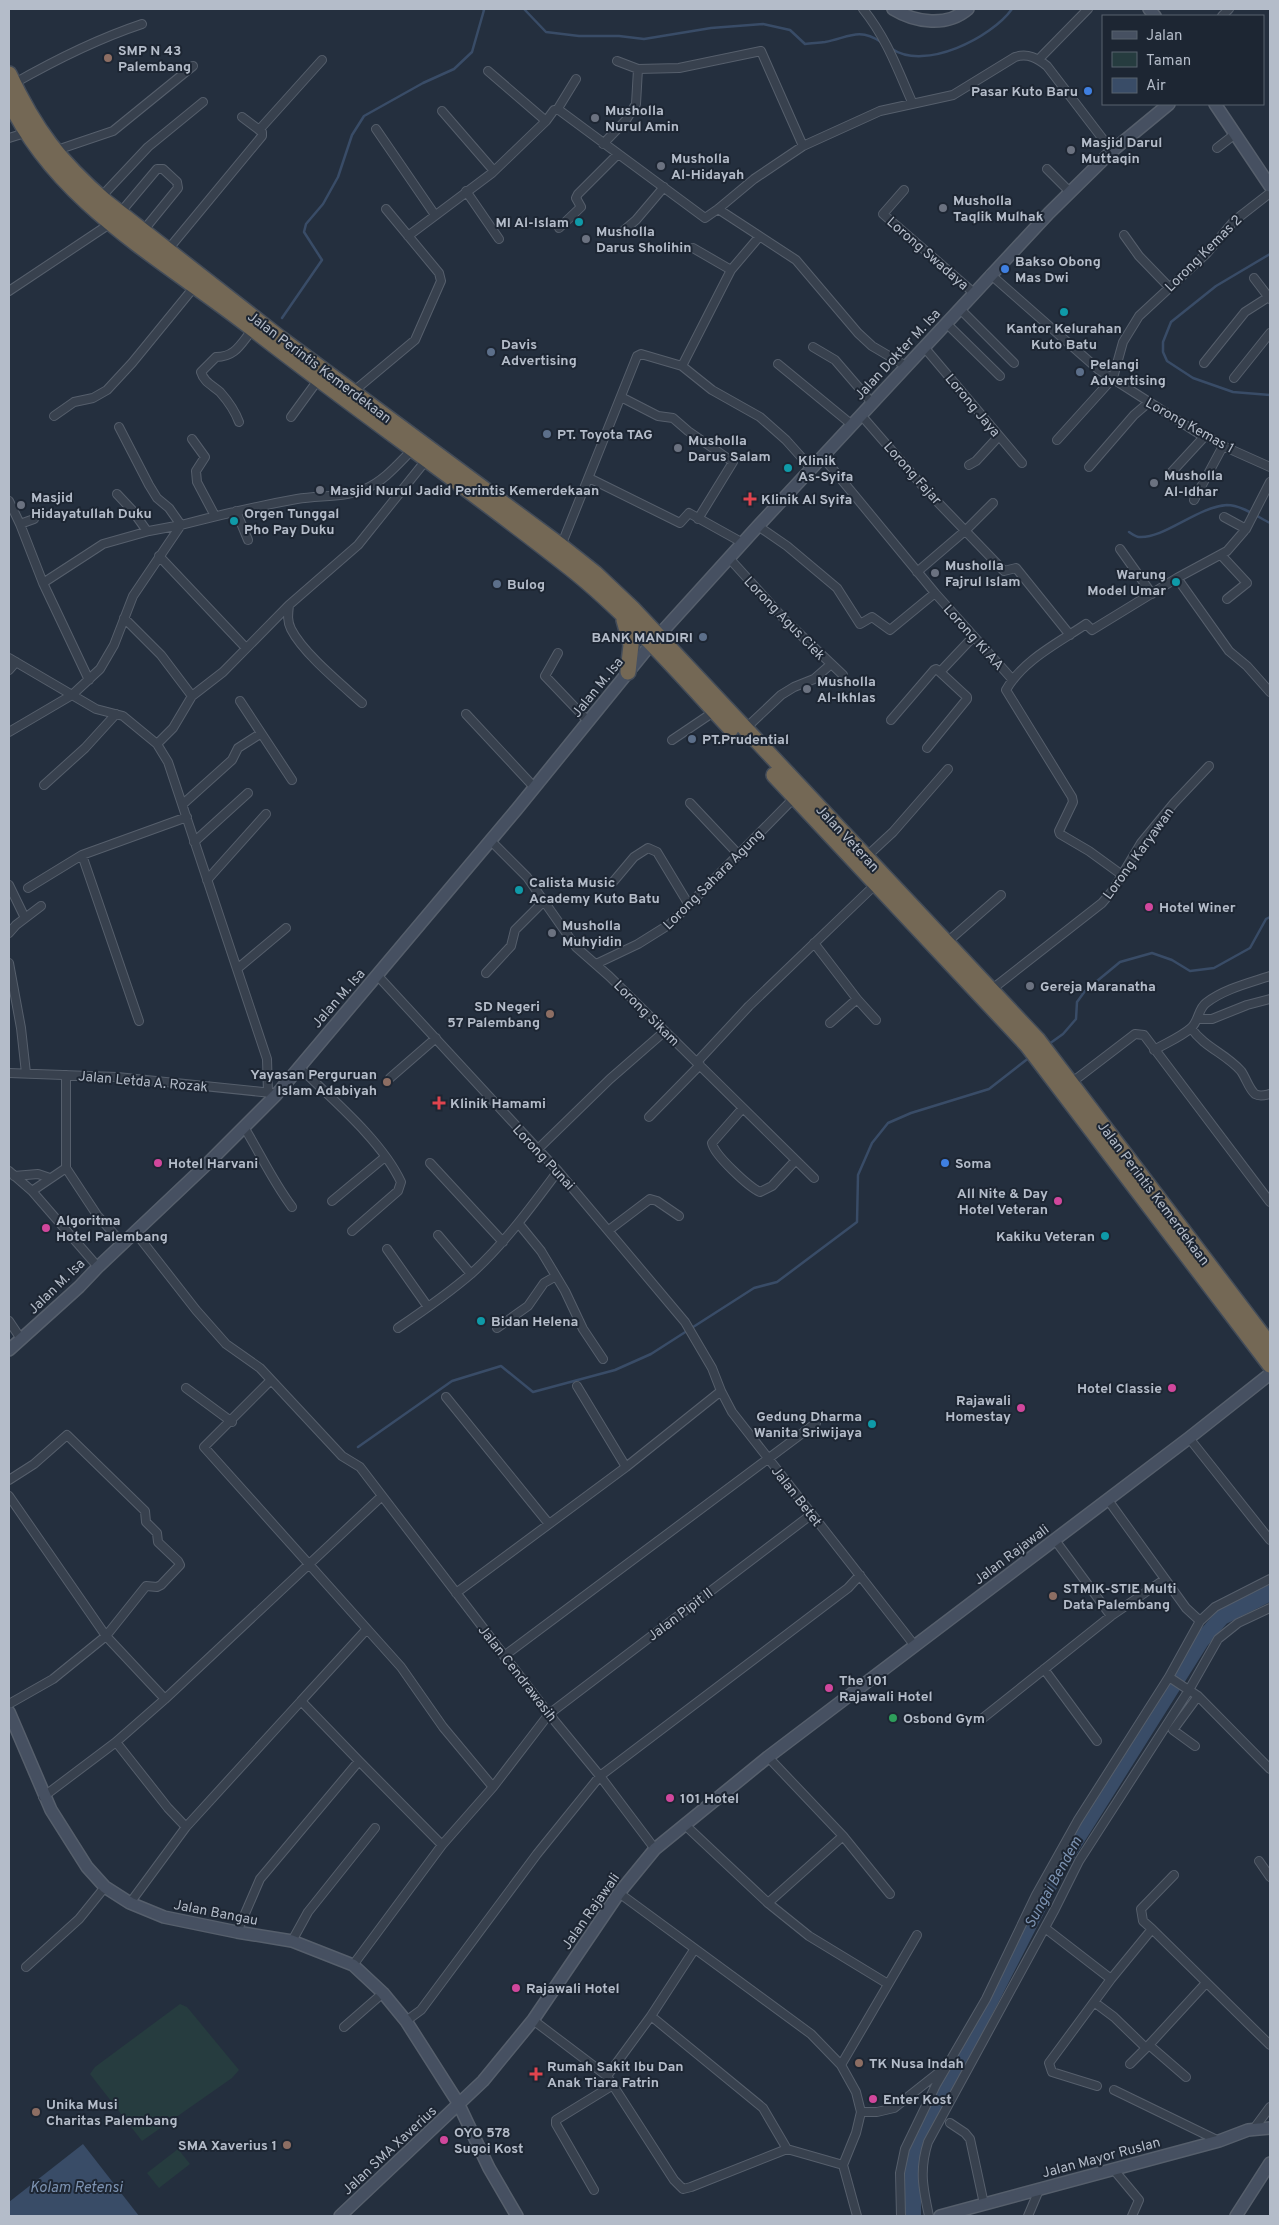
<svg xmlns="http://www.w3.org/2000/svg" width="1279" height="2225" viewBox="0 0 1279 2225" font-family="Overpass,sans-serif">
<rect width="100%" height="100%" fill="#242f3e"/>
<path fill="#263c3f" d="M180,2004L187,2007L239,2070L232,2078L142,2141L90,2074L95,2067Z
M178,2149L190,2164L159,2188L147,2173Z"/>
<path fill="#394c67" d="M83,2144L139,2216H9V2202Z"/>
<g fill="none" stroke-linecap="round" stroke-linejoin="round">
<path stroke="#394c67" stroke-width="2.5" d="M524,9L546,32L579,36H619L644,39L711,28L763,24L790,30L805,44C811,43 818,43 825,42C848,38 858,27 881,42
M892,49C925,71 991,38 1012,9
M1270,254L1216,286L1171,322L1163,342V352L1167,361L1193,378L1233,392L1270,395
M282,318L322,260L304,232L306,224L323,204L338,177L352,135L364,116L423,83L454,69L472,52L484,10L483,9
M1129,532C1132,534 1136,537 1139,537C1164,539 1197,507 1227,505C1241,505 1258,517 1270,523
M1049,1044L1063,1034L1076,1019L1077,1002L1085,991L1120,962L1152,953L1172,960L1190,971L1214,968L1250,948L1266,919L1270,917
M358,1447L452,1381L501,1366L533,1392L615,1370L651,1354L754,1288L777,1282L857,1222L858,1175L872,1143L888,1123L911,1113L989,1089L1030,1057"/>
<path stroke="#394c67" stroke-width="16" d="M913,2216V2152L1056,1872L1201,1641L1222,1617L1270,1593"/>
<defs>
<path id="street" d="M863,9C887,39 897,68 912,102
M1222,16L1229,9
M1039,59L1088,9
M617,61L638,69L679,68L761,51L803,146
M13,84C55,60 97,39 142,24
M557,110L576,79
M442,111L494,171
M546,121L554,110H559L705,218L718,209L754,179L803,146L880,111L953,95L1015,57C1028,53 1037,58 1047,66L1112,151
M376,129L435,215
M259,130L322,60
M9,138L25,133
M603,144L626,120L636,104L638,69
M1217,148L1235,134
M54,151L113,131L193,66
M1047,169L1070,192
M904,190L883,214L974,293
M466,191L499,239
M101,197L148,147L203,102
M718,209L796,260L858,333L872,346L906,366
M120,213L157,169H163L177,182L178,188L143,231
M559,228L581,207L576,198L578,194L618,154
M623,231L636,220L664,187
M1124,235L1139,256L1169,287
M408,236L492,173L546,121L488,71
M693,248L731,270
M166,252L262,136V132L242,117
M990,274L1099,370L1204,437L1207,436L1223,446L1270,467
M1254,278L1270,299
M9,291L111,223
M960,309L1014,363
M946,323L1000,376
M813,347L835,360L872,403
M924,347L1022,463
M1204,363L1245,312L1270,296
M778,364L851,424
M682,366L731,270L759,237
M1234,378L1270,333
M354,391L415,340L441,281L439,273L386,209
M621,397L658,416L673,418L688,431L733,462L698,519
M861,415L926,490L1004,571L1016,568L1070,635
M54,416L74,402L93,398L107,390L132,363L195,286
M291,417L318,380
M239,422C235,411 228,401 220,392C212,385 204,382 201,372L216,357C236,357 241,343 253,329
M192,439L205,457L196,471L197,482L215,516
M1057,440L1113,378L1123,342L1139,316L1207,253L1234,221L1270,193
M822,456L935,593L1012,679
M969,465L976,461L999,436
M1089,467L1134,415L1148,403
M1169,475L1204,437
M589,478L680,523L689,513L743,543
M117,494L132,510L147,531
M1194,500L1223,446
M9,501L20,524
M236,511L248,540
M1224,517L1246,529
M34,519L20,524L43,583L89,680
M758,526L787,546L837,588L860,624L872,617L890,630L935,593
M561,546L637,356L641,354L682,366L712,390L760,417L786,440L811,468
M1120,549L1152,594
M1221,555L1247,583L1227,599
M159,556L246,648
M729,558L785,620L843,675
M917,572L966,530L993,503
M1177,578L1229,651L1247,666L1270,692
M43,583L103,544L149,531L181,525L169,508L157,498L149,485L119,427
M124,618L161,655L192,696
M558,653L545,676L588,721
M9,658L96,709L123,716L157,744L168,762L267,1059L268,1093
M9,670L16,662
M240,701L292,780
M362,703C341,684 303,653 291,629C287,621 288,614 289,605L358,545L427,459
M466,714L534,787
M891,720L934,670L936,669L940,672
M745,729L781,695L794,687L814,679L830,665
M9,732L72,695L100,669L114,645L133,596L181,525C219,515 258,506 297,499C319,495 344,498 365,489C384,481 398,464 412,450
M672,740L715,711
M157,744L173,728L192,696L223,672L289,605
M927,748L967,699V697L940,672L973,637
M44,785L85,748L116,714
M690,803L739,855
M183,804L232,760L238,748L260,734
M490,840L527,877L576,947L609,976L814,1178
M194,842L248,793
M866,857L893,832L948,769
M1122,875L1089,851L1060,834L1059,831L1073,802L1072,797L1006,690C1023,660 1058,643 1086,624L1092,630L1177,578L1227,551L1246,529L1270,482
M207,880L266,814
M613,882L634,857L648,848L657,852L689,905
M9,885L25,918
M28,888L82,855
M9,933L16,925L41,906
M814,943L857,999L876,1020
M946,943L1001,895
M9,963L21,1028L26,1073
M596,964L638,944L670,924L795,797
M237,969L286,928
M486,973L511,946L515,930L545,900
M377,975L558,1171L685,1322L712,1368L721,1391L732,1412L915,1646
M991,990L1102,903L1113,890L1141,843L1174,803L1209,766
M1198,1019H1212L1247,1005L1270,999
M139,1021L82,855L187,817
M830,1023L857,999
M1191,1028C1205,1048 1225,1053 1241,1071C1246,1078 1249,1089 1255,1094C1260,1097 1265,1095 1270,1094
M1154,1050C1166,1043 1181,1037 1191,1028C1199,1021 1198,1009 1206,1003C1224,989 1249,983 1270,976
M697,1062L749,1006L876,884
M299,1067C332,1099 382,1141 401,1182L398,1191L352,1231
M9,1073L117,1077L272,1093
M66,1075V1168L97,1215L123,1244
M390,1078L436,1038
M1071,1083L1135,1034L1144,1035L1270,1202
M742,1109L712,1143C714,1155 749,1187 760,1192L772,1186L795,1161
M649,1117L700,1065
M244,1127C261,1155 272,1180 292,1207
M537,1150L610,1079L665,1031
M430,1163L503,1242
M9,1171L32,1191L66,1168
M14,1176L38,1174L50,1178
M32,1191L98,1267
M332,1201L385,1157
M519,1224L541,1251L565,1291L583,1329L603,1359
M609,1230L650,1199L657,1201L679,1216
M135,1232L196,1310L226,1344L260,1368L342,1456L360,1467L549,1714L600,1776L655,1849
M438,1235L471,1274
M387,1249L428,1307
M9,1321L21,1339
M398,1328C423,1311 449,1293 472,1273C505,1243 531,1207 558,1171
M497,1328L528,1306L544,1283L556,1276
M271,1380L204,1447L401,1667L443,1727L493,1787
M577,1386L626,1467
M186,1388L232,1422
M446,1397L549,1524
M1189,1438L1270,1540
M9,1480L34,1464L67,1435L145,1511L146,1522L157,1533L158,1542L178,1561L180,1565L161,1585L157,1587L146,1586L106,1636L53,1679L9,1704
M9,1496L106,1636L165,1699
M1108,1500L1186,1608L1200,1621
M1055,1540L1111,1616L1165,1579
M456,1593L626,1467L721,1391
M504,1656L816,1423
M1044,1669L1097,1741
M1169,1677L1187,1689
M1189,1690L1198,1696L1270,1769
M301,1701L367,1629
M983,1718L1111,1616
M116,1742L168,1808L186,1827
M1195,1746L1173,1730L1198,1696
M768,1757L843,1836L890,1894
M43,1797L116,1742L165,1699L382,1496
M684,1824L768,1903L809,1936L888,1984
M1259,1861L1270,1877
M619,1893L811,2034L841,2065L856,2092L861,2112L856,2133L843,2165L857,2216
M130,1903L186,1827L301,1701L359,1761
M768,1903L843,1836
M1045,1928L1111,1979
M1152,1929L1143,1921L1141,1909L1174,1875
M237,1932L260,1879L359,1761L442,1845
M292,1941L308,1912L375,1828
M694,1950L651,2016L763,2108L787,2149L843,2165
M353,1965L442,1845L493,1787L549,1714L812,1514
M26,1967L79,1919L105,1887
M1094,2002L1114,2017L1146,2048
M533,2020L607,2076L674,2180L683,2189L691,2187L787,2149
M406,2021L421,2010L537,1854L600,1776L848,1588L860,1575
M344,2027L383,1993
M1149,2045L1206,1983
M1130,2064L1149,2045L1186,2077
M841,2065L917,1935
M607,2076L651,2016
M1097,2086L1052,2072L1049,2063L1111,1979L1152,1929L1270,2045
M1114,2090L1219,2141
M861,2112H877L894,2108L942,2070
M950,2123L965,2133L970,2139L984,2204
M1253,2130L1270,2107
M1114,2170L1139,2200L1132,2216
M594,2190L556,2124V2120L613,2085
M901,2216L900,2173L905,2149L936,2085L986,1999L1036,1895L1078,1820L1169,1677L1200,1621L1215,1607L1270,1579
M929,2216C923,2188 919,2170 928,2142L1055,1909L1079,1861L1189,1690L1218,1639L1238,1623L1270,1608
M1028,2216L1039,2190"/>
<path id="secondary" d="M893,9C916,23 947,27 968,9
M1149,9L1155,16
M1215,104L1270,186
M9,1350L79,1287L98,1267L206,1165L276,1095L517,809L651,644L758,526L1049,213L1112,151L1169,104
M9,1712L51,1810L87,1867L105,1887L130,1903L164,1917L237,1932L292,1941L353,1965L383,1993L406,2021L457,2101
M459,2105L489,2168L517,2216
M340,2216L483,2081L533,2020L619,1893L655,1849L768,1757L1189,1438L1270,1374
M940,2216L1219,2141L1248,2130L1270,2128
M1236,2216L1270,2163"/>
<path id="highway" d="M9,74C35,130 60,162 106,202L280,338L561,546L595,573L632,608L1038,1040L1270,1345
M9,100C57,203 163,259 249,326C355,409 465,485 570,568C627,613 681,675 731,729
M624,620L631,645L628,672
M774,775L1027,1045L1270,1365"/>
</defs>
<use href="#street" stroke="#565f6c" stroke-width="10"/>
<use href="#secondary" stroke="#565f6c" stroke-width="14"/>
<use href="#highway" stroke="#434c59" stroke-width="18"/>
<use href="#street" stroke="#38414e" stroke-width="8"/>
<use href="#secondary" stroke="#465061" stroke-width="11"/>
<use href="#highway" stroke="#746855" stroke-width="15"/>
</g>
<g fill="#8d6e63" stroke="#1d2633" stroke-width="2">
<circle cx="108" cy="58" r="5"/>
<circle cx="550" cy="1014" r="5"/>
<circle cx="387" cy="1082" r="5"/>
<circle cx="1053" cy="1596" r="5"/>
<circle cx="859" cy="2063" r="5"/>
<circle cx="36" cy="2112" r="5"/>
<circle cx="287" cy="2145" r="5"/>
</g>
<g fill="#3f7fe0" stroke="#1d2633" stroke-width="2">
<circle cx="1088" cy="91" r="5"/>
<circle cx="1005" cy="269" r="5"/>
<circle cx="945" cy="1163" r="5"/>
</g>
<g fill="#6b7280" stroke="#1d2633" stroke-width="2">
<circle cx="595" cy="118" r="5"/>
<circle cx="1071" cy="150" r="5"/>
<circle cx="661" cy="166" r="5"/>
<circle cx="943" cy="208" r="5"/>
<circle cx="586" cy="239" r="5"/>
<circle cx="678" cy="448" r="5"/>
<circle cx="1154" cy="483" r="5"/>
<circle cx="320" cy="490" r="5"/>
<circle cx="21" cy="505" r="5"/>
<circle cx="935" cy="573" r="5"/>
<circle cx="807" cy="689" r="5"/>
<circle cx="552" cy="933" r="5"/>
<circle cx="1030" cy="986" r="5"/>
</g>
<g fill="#0f9aa8" stroke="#1d2633" stroke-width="2">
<circle cx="579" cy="222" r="5"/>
<circle cx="1064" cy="312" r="5"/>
<circle cx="788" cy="468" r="5"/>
<circle cx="234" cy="521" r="5"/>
<circle cx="1176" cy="582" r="5"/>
<circle cx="519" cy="890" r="5"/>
<circle cx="1105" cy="1236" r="5"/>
<circle cx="481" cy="1321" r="5"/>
<circle cx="872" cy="1424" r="5"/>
</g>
<g fill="#5c6f8a" stroke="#1d2633" stroke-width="2">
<circle cx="491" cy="352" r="5"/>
<circle cx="1080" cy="372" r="5"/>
<circle cx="547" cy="434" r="5"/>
<circle cx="497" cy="584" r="5"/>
<circle cx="703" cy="637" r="5"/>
<circle cx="692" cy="739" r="5"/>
</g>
<g fill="#e0444e" stroke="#1d2633" stroke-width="2">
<path d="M747.5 491.5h5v5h5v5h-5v5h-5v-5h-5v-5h5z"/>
<path d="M436.5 1095.5h5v5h5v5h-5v5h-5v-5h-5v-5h5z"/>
<path d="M533.5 2066.5h5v5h5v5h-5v5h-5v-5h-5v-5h5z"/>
</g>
<g fill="#d1479c" stroke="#1d2633" stroke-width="2">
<circle cx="1149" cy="907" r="5"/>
<circle cx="158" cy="1163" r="5"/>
<circle cx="1058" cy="1201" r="5"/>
<circle cx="46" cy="1228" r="5"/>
<circle cx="1172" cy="1388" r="5"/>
<circle cx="1021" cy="1408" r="5"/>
<circle cx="829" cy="1688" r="5"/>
<circle cx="670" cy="1798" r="5"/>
<circle cx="516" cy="1988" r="5"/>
<circle cx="873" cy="2099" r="5"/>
<circle cx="444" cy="2140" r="5"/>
</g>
<circle fill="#2e9e5b" stroke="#1d2633" stroke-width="2" cx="893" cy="1718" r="5"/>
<g text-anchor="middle" stroke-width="4" stroke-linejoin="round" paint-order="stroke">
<g font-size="14" font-weight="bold" fill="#b4bcc9" stroke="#1d2633" text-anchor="start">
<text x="118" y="55">SMP N 43<tspan x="118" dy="16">Palembang</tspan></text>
<text x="1078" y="96" text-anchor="end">Pasar Kuto Baru</text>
<text x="605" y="115">Musholla<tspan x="605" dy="16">Nurul Amin</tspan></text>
<text x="1081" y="147">Masjid Darul<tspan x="1081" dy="16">Muttaqin</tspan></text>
<text x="671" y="163">Musholla<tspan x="671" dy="16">Al-Hidayah</tspan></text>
<text x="953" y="205">Musholla<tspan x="953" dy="16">Taqlik Mulhak</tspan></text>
<text x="569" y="227" text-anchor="end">MI Al-Islam</text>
<text x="596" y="236">Musholla<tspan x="596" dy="16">Darus Sholihin</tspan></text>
<text x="1015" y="266">Bakso Obong<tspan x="1015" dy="16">Mas Dwi</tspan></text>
<text x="1064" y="333" text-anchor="middle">Kantor Kelurahan<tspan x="1064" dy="16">Kuto Batu</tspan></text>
<text x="501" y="349">Davis<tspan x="501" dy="16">Advertising</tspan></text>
<text x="1090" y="369">Pelangi<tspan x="1090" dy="16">Advertising</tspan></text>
<text x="557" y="439">PT. Toyota TAG</text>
<text x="688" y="445">Musholla<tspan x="688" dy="16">Darus Salam</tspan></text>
<text x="798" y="465">Klinik<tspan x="798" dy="16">As-Syifa</tspan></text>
<text x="1164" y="480">Musholla<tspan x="1164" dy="16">Al-Idhar</tspan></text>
<text x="330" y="495">Masjid Nurul Jadid Perintis Kemerdekaan</text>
<text x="31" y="502">Masjid<tspan x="31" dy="16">Hidayatullah Duku</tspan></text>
<text x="761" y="504">Klinik Al Syifa</text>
<text x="244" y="518">Orgen Tunggal<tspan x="244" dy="16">Pho Pay Duku</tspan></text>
<text x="945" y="570">Musholla<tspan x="945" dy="16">Fajrul Islam</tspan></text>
<text x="1166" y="579" text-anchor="end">Warung<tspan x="1166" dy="16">Model Umar</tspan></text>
<text x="507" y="589">Bulog</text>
<text x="693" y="642" text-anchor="end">BANK MANDIRI</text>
<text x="817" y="686">Musholla<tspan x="817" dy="16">Al-Ikhlas</tspan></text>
<text x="702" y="744">PT.Prudential</text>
<text x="529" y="887">Calista Music<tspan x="529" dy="16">Academy Kuto Batu</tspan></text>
<text x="1159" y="912">Hotel Winer</text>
<text x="562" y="930">Musholla<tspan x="562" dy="16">Muhyidin</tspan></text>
<text x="1040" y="991">Gereja Maranatha</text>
<text x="540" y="1011" text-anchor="end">SD Negeri<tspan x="540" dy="16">57 Palembang</tspan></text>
<text x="377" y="1079" text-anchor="end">Yayasan Perguruan<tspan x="377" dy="16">Islam Adabiyah</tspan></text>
<text x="450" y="1108">Klinik Hamami</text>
<text x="168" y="1168">Hotel Harvani</text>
<text x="955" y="1168">Soma</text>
<text x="1048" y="1198" text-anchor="end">All Nite &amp; Day<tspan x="1048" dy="16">Hotel Veteran</tspan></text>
<text x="56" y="1225">Algoritma<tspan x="56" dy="16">Hotel Palembang</tspan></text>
<text x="1095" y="1241" text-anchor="end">Kakiku Veteran</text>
<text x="491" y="1326">Bidan Helena</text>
<text x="1162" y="1393" text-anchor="end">Hotel Classie</text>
<text x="1011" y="1405" text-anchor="end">Rajawali<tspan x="1011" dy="16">Homestay</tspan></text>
<text x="862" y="1421" text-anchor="end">Gedung Dharma<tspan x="862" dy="16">Wanita Sriwijaya</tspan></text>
<text x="1063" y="1593">STMIK-STIE Multi<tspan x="1063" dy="16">Data Palembang</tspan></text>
<text x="839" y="1685">The 101<tspan x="839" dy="16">Rajawali Hotel</tspan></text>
<text x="903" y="1723">Osbond Gym</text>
<text x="680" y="1803">101 Hotel</text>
<text x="526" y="1993">Rajawali Hotel</text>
<text x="869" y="2068">TK Nusa Indah</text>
<text x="547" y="2071">Rumah Sakit Ibu Dan<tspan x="547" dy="16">Anak Tiara Fatrin</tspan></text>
<text x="883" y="2104">Enter Kost</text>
<text x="46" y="2109">Unika Musi<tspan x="46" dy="16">Charitas Palembang</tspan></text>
<text x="454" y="2137">OYO 578<tspan x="454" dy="16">Sugoi Kost</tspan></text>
<text x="277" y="2150" text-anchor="end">SMA Xaverius 1</text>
</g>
<g font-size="14" fill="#b4bcc9" stroke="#1d2633">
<text transform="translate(928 253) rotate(41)" y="5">Lorong Swadaya</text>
<text transform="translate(1203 253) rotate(-45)" y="5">Lorong Kemas 2</text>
<text transform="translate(897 354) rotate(-47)" y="5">Jalan Dokter M. Isa</text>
<text transform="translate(320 367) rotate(37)" y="5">Jalan Perintis Kemerdekaan</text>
<text transform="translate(973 405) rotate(50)" y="5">Lorong Jaya</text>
<text transform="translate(1190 425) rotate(29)" y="5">Lorong Kemas 1</text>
<text transform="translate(913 473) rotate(48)" y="5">Lorong Fajar</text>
<text transform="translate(785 618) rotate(46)" y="5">Lorong Agus Ciek</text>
<text transform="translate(974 637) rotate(48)" y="5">Lorong Ki AA</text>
<text transform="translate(597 687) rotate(-51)" y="5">Jalan M. Isa</text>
<text transform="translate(848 838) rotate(47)" y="5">Jalan Veteran</text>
<text transform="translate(1138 853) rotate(-54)" y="5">Lorong Karyawan</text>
<text transform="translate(713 879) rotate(-45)" y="5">Lorong Sahara Agung</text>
<text transform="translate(338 998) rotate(-49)" y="5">Jalan M. Isa</text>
<text transform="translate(647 1013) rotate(45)" y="5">Lorong Sikam</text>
<text transform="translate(143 1081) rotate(5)" y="5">Jalan Letda A. Rozak</text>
<text transform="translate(544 1157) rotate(47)" y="5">Lorong Punai</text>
<text transform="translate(1154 1193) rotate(53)" y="5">Jalan Perintis Kemerdekaan</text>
<text transform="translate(56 1286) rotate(-44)" y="5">Jalan M. Isa</text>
<text transform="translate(797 1496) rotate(52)" y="5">Jalan Betet</text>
<text transform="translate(1011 1554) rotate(-37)" y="5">Jalan Rajawali</text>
<text transform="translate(680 1614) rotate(-37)" y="5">Jalan Pipit II</text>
<text transform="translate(518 1673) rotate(52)" y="5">Jalan Cendrawasih</text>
<text transform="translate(590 1911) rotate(-55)" y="5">Jalan Rajawali</text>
<text transform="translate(216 1912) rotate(11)" y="5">Jalan Bangau</text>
<text transform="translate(389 2150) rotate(-43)" y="5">Jalan SMA Xaverius</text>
<text transform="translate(1101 2157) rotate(-15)" y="5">Jalan Mayor Ruslan</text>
</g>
<g font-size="15" font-style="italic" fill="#7c92b1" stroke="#1d2633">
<text transform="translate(1053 1882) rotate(-61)" y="5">Sungai Bendem</text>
<text x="76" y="2192">Kolam Retensi</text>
</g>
</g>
<rect width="1279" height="2225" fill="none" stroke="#b4bcc9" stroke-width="20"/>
<rect x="1102" y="15" width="162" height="90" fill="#1d2633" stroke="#59626f"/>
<rect x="1112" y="31" width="25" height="8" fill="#465061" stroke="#59626f"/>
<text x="1146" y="40" font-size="15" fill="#b4bcc9">Jalan</text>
<rect x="1112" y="52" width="25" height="15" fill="#263c3f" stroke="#59626f"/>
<text x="1146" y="65" font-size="15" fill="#b4bcc9">Taman</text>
<rect x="1112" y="78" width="25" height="15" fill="#394c67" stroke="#59626f"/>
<text x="1146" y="90" font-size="15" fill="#b4bcc9">Air</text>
</svg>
